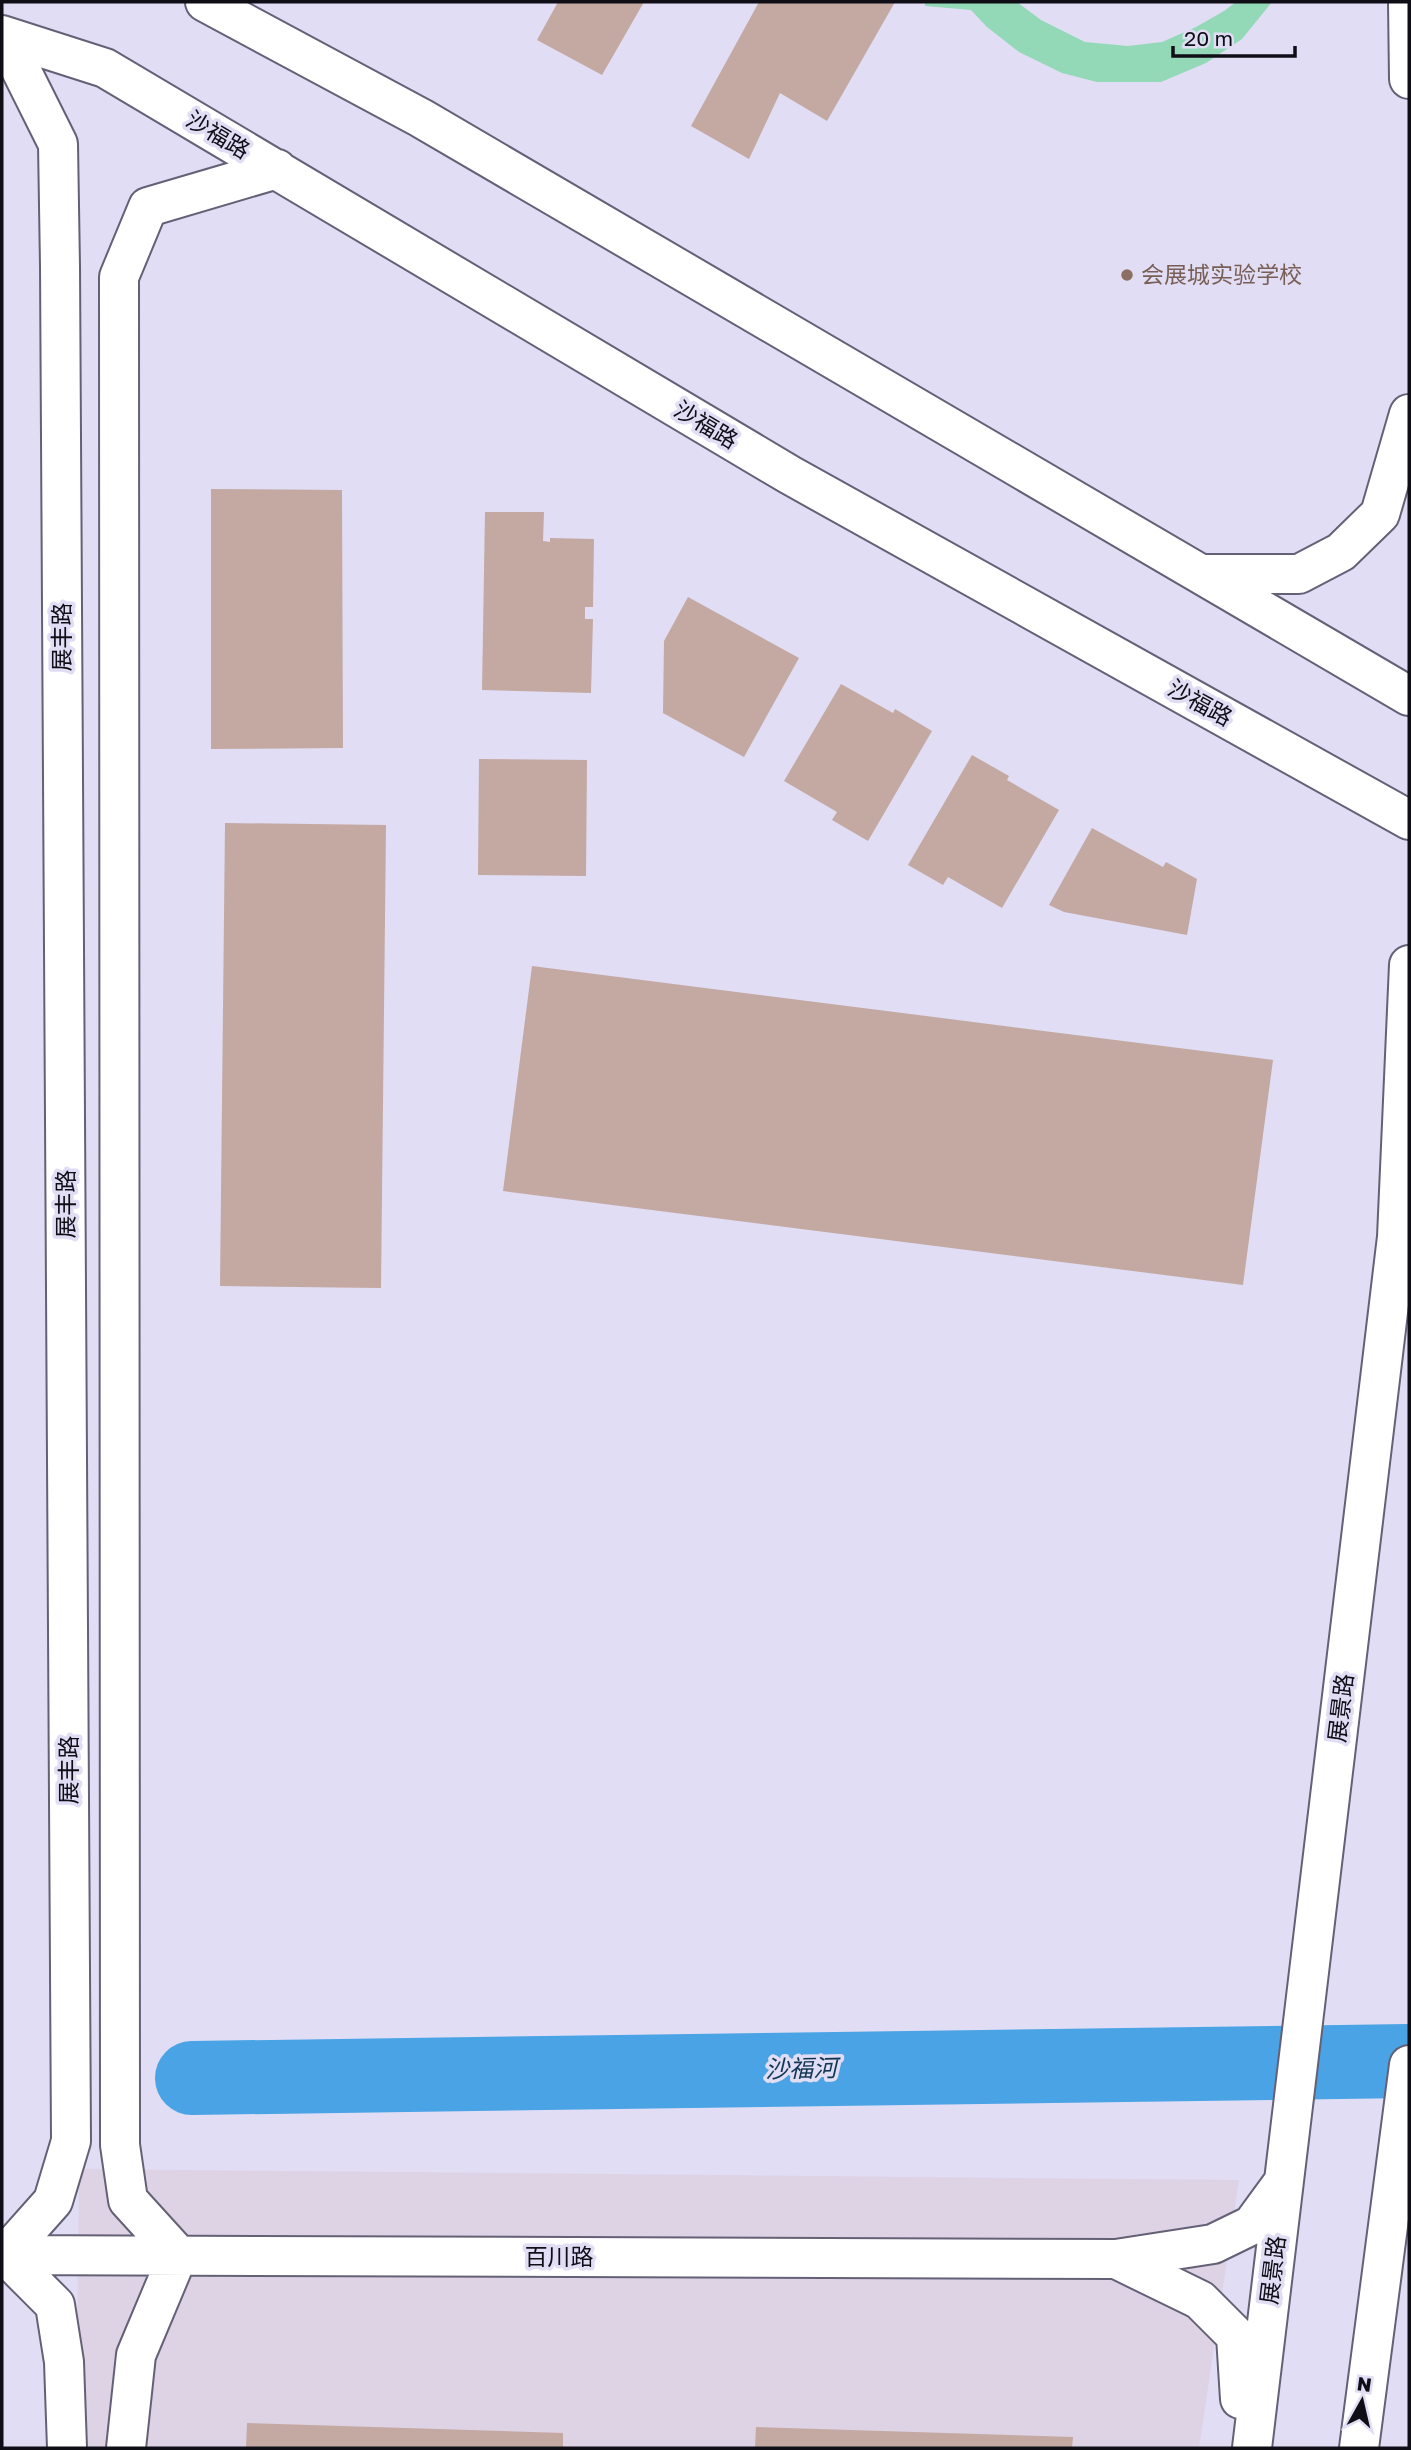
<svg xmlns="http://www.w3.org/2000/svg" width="1411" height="2450" viewBox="0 0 1411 2450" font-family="'Golos Text','Noto Sans SC',sans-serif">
<rect width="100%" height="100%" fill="#e0ddf5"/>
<path fill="#ded2e5" d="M79,2169L1239,2180L1199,2448H76Z"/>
<path fill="#93d9b7" d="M925,2H1017L1041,20L1085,42L1128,46L1162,42L1196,27L1224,11L1236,2H1272L1242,39L1206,63L1161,82H1097L1062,73L1019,52L987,27L971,10L925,6Z"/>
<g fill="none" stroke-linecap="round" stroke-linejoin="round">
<path stroke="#49a3e4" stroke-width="74" d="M192,2078L1409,2061"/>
</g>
<path fill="#c3a9a1" d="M558,2H644L602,75L537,40Z
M759,2H895L827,121L780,93L749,159L691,126Z
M211,489L342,490L343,748L211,749Z
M485,512H544L543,541L550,542V538L594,539L593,607H585V619H593L591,693L482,690Z
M688,597L799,658L744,757L663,713L664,641Z
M841,684L893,713L895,709L932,731L868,841L832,820L837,812L784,781Z
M972,755L1009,776L1007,780L1059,810L1002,908L948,877L943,885L908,865Z
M479,759L587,760L586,876L478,875Z
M225,823L386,825L381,1288L220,1286Z
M1092,828L1163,867L1166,862L1197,879L1187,935L1064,912L1049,905Z
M532,966L1273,1060L1243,1285L503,1191Z
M247,2423L563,2433V2448H246Z
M756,2427L1073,2437L1072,2448H755Z"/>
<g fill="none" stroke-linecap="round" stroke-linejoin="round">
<defs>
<path id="secondary" d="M205,2L421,118L1409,696
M1408,2L1409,79
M2,35L105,68L790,475L1409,820
M4,36L58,144L60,266L71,2141L53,2201L5,2255L55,2305L64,2362L67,2448
M1202,574H1299L1341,552L1380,514L1409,414
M2,2255L1116,2259L1213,2244L1252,2225L1282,2184
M1116,2259L1200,2300L1236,2336L1240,2399
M126,2448L136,2355L178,2255L128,2200L120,2145L119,277L148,207L277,169
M1252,2448L1397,1237L1409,965
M1359,2448L1409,2065"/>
</defs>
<use href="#secondary" stroke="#646176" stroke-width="42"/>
<use href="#secondary" stroke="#fff" stroke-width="38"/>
</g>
<circle fill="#8d6e63" stroke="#e0ddf5" stroke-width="2.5" cx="1127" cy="275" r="7"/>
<g text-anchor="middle" stroke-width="7" stroke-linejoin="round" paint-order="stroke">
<g font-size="23" fill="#0f0e16" stroke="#e0ddf5">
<text transform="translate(218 135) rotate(31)" y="8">沙福路</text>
<text transform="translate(706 425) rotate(31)" y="8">沙福路</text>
<text transform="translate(62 637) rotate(-90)" y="8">展丰路</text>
<text transform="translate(1200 703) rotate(29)" y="8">沙福路</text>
<text transform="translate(66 1204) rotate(-90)" y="8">展丰路</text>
<text transform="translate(1341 1708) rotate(-83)" y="8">展景路</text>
<text transform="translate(69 1770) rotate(-90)" y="8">展丰路</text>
<text x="559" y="2265">百川路</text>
<text transform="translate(1273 2270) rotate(-83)" y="8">展景路</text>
</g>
<g font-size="23" fill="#785e54" stroke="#e0ddf5" text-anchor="start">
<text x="1141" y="283">会展城实验学校</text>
</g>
<g font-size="24" font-style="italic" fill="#113651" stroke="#e0ddf5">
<text transform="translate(801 2069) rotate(-1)" y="8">沙福河</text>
</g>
</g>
<rect width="1411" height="2450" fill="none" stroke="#0f0e16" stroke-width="7"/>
<g transform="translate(1362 2401) rotate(8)" stroke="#e0ddf5" stroke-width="5" paint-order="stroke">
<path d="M0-5L12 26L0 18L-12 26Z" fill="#0f0e16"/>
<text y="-10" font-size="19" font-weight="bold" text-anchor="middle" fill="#0f0e16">N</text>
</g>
<path d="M1173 46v10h122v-10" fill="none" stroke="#0f0e16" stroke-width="3.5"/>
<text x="1184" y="46" font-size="21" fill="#0f0e16" stroke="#e0ddf5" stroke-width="5" paint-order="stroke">20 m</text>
</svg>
